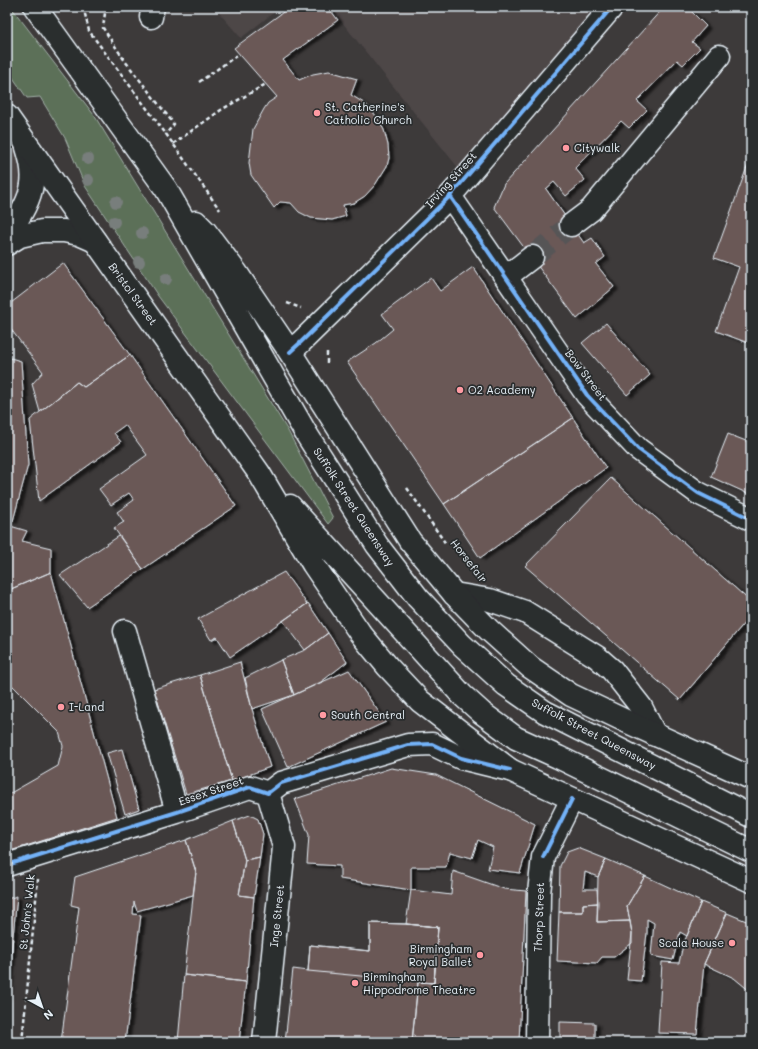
<svg xmlns="http://www.w3.org/2000/svg" width="758" height="1049" viewBox="0 0 758 1049" font-family="Mali,sans-serif">
<defs>
<filter id="shadow"><feDropShadow dx="4.5" dy="2.5" stdDeviation="1" flood-color="#0009"/></filter>
</defs>
<rect width="100%" height="100%" fill="#3d3a3a"/>
<filter id="ink" filterUnits="userSpaceOnUse"><feTurbulence type="fractalNoise" baseFrequency=".025" numOctaves="2"/><feDisplacementMap in="SourceGraphic" scale="8" xChannelSelector="R" yChannelSelector="G"/><feConvolveMatrix kernelMatrix="1 2 1 2 8 2 1 2 1" color-interpolation-filters="sRGB"/></filter>
<g filter="url(#ink)">
<path fill="#4d4647" d="M214,7H281L241,38Z
M330,7H595L596,8L460,170Z
M7,116L32,163L7,234Z"/>
<path fill="#5c6f59" stroke="#a2b0a8" d="M7,7H11L94,115L288,431L333,518L328,524L158,296L85,186L65,138L40,97L27,98L7,69Z"/>
<path fill="#6a5857" stroke="#e8f1f8" filter="url(#shadow)" d="M290,7H328L338,20L283,60L299,80L313,74L329,71L357,79L351,95L367,105L377,117L384,130L388,145L389,158L387,166L375,185L365,196L354,203L343,205L346,216L332,220L311,218L299,212L291,203L280,202L274,208L251,175L249,163L253,129L264,109L268,103L277,97L234,48Z
M664,7H687L706,26L692,42L700,48L683,65L677,60L637,101L647,110L629,128L621,121L575,168L585,180L566,196L554,182L546,189L584,243L592,238L605,257L596,264L614,287L577,319L494,207L504,184Z
M751,156V344L716,331L739,267L714,258Z
M63,263L130,355L84,387L77,382L40,412L32,384L43,372L7,324V306Z
M473,267L573,418L444,504L347,362L376,343L393,329L382,314L431,278L440,291Z
M606,323L650,375L627,395L582,343Z
M130,355L236,506L143,569L114,528L124,522L117,512L134,500L129,493L111,505L99,489L147,455L125,425L114,433L121,442L39,501L30,420L77,382L84,387Z
M7,357L21,361L28,465L13,521L7,520Z
M573,418L606,468L480,558L444,504Z
M728,434L751,443V495L711,477Z
M611,478L751,602V615L680,700L525,566Z
M7,525L27,531L22,541L51,548V572L11,589L7,587Z
M119,536L143,569L87,607L60,575Z
M51,572L117,817L7,852V795L58,766L63,746L59,732L13,686L7,685V606L11,589Z
M284,572L307,604L230,657L217,637L211,640L198,619Z
M308,603L328,633L305,650L283,621Z
M328,633L347,662L321,682L294,695L281,660L305,650Z
M281,660L294,695L252,709L245,678Z
M240,662L252,709L270,767L232,781L200,675Z
M349,670L386,722L288,767L262,709Z
M200,675L232,781L186,794L154,689Z
M122,749L139,809L125,814L107,753Z
M391,768L436,775L535,824L520,873L488,869L493,847L478,840L472,858L450,852L446,867H411V890L340,879V866L307,864L309,835L295,799Z
M250,815L258,819L263,834L260,857L245,860L233,821Z
M233,821L245,860L239,895L254,897L246,982L184,975L196,872L186,840Z
M186,840L196,872L193,895L137,911L134,902L133,914L141,915L125,1042H61L79,907L71,905L75,877Z
M578,848L606,859L598,877L585,872L583,889H597L598,903L583,904V912H559L560,866L567,852Z
M260,857L254,897L239,895L245,860Z
M606,859L645,876L627,906L630,921L597,922L598,877Z
M453,871L504,889L526,891L519,1042H412L418,982L434,983L438,927L406,924L411,890L451,895Z
M645,876L701,902L687,936L680,932L673,960L651,956L654,923L647,919V933L641,981L627,980L632,933L627,906Z
M17,896L7,997V899Z
M701,902L727,913L704,964L697,1034L658,1033L662,962L679,963L683,945Z
M598,903L597,922L630,921L632,933V943L614,957H602L597,963L557,961L559,912H583V904Z
M727,913L751,923V992L734,978L704,964Z
M370,923L406,924L438,927L434,983L418,982L412,1042H285L293,969L308,971L310,945L370,951Z
M370,923L406,924L438,927L434,983L308,971L310,945L370,951Z
M184,975L246,982L239,1042H178Z
M560,1022L595,1023V1042H560Z"/>
<g fill="none" stroke-linecap="round" stroke-linejoin="round">
<path stroke="#575556" stroke-width="22" stroke-dasharray="22 11" stroke-linecap="butt" d="M532,257L571,225"/>
<defs>
<path id="minor" d="M151,17L153,7
M450,196L587,395L638,449L698,493L751,519
M571,225L591,210L719,56
M7,234C17,221 30,201 32,184C34,170 30,157 26,144
M7,244L20,236L42,231H64L79,234L95,241
M506,277L532,257
M290,352L301,342L450,196L612,7
M454,594L490,600L525,612L597,657L612,670L641,707L655,735
M125,631L177,812
M268,793L281,783L408,745L432,744L461,758L510,770
M7,865L177,812L250,787L268,793
M264,1042L284,847L268,793
M537,1042L539,893L543,857L572,799"/>
<path id="highway" d="M35,7L166,189L307,435L377,545L418,598L462,645L506,685L545,712L751,816
M7,116L259,473L313,564L360,633L388,667L420,701L510,770L751,881
M196,222L205,231L236,272L290,352L410,541L454,594L489,630L530,667L571,695L632,724L751,778
M290,506L462,695L482,713L516,738L558,757L751,851"/>
</defs>
<use href="#minor" stroke="#e8f1f8" stroke-width="25"/>
<use href="#highway" stroke="#e8f1f8" stroke-width="25"/>
<path stroke="#e8f1f8" stroke-width="2.5" stroke-dasharray="4 3" stroke-linecap="butt" d="M87,7L85,14L89,31L166,134
M108,7L105,13L103,28L125,61L174,124L166,134L220,210
M199,82L236,56L240,55
M173,144L221,110L266,84
M287,303L301,308
M327,363V350
M407,488L446,544
M22,1042L38,879"/>
<use href="#minor" stroke="#2a2d2e" stroke-width="22"/>
<use href="#highway" stroke="#2a2d2e" stroke-width="22"/>
<defs>
<path id="cycleway" d="M450,196L587,395L638,449L698,493L751,519
M290,352L301,342L450,196L612,7
M543,857L572,799
M7,865L177,812L250,787L268,793L281,783L408,745L432,744L461,758L510,770"/>
</defs>
<use href="#cycleway" stroke="#2a2d2e" stroke-width="6"/>
<use href="#cycleway" stroke="#73b2f8" stroke-width="4"/>
</g>
<g fill="#787e7b">
<circle cx="88" cy="159" r="6"/>
<circle cx="88" cy="180" r="6"/>
<circle cx="116" cy="202" r="6"/>
<circle cx="114" cy="222" r="6"/>
<circle cx="142" cy="233" r="6"/>
<circle cx="139" cy="262" r="6"/>
<circle cx="166" cy="279" r="6"/>
</g>
</g>
<g fill="#ff9aa2" stroke="#2a2d2e" stroke-width="1.5">
<circle cx="317" cy="113" r="4"/>
<circle cx="566" cy="148" r="4"/>
<circle cx="460" cy="390" r="4"/>
<circle cx="61" cy="707" r="4"/>
<circle cx="323" cy="715" r="4"/>
<circle cx="732" cy="943" r="4"/>
<circle cx="480" cy="955" r="4"/>
<circle cx="355" cy="983" r="4"/>
</g>
<g text-anchor="middle" stroke-width="3.5" stroke-linejoin="round" paint-order="stroke">
<g font-size="11" fill="#e8f1f8" stroke="#2a2d2e" text-anchor="start">
<text x="325" y="111">St. Catherine's<tspan x="325" dy="13">Catholic Church</tspan></text>
<text x="574" y="152">Citywalk</text>
<text x="468" y="394">O2 Academy</text>
<text x="69" y="711">I-Land</text>
<text x="331" y="719">South Central</text>
<text x="724" y="947" text-anchor="end">Scala House</text>
<text x="472" y="953" text-anchor="end">Birmingham<tspan x="472" dy="13">Royal Ballet</tspan></text>
<text x="363" y="981">Birmingham<tspan x="363" dy="13">Hippodrome Theatre</tspan></text>
</g>
<g font-size="11" fill="#e8f1f8" stroke="#2a2d2e">
<text transform="translate(451 180) rotate(-48)" y="4">Irving Street</text>
<text transform="translate(133 294) rotate(54)" y="4">Bristol Street</text>
<text transform="translate(586 375) rotate(53)" y="4">Bow Street</text>
<text transform="translate(354 507) rotate(57)" y="4">Suffolk Street Queensway</text>
<text transform="translate(469 561) rotate(52)" y="4">Horsefair</text>
<text transform="translate(594 734) rotate(28)" y="4">Suffolk Street Queensway</text>
<text transform="translate(211 791) rotate(-19)" y="4">Essex Street</text>
<text transform="translate(27 912) rotate(-84)" y="4">St John's Walk</text>
<text transform="translate(277 916) rotate(-84)" y="4">Inge Street</text>
<text transform="translate(539 917) rotate(-88)" y="4">Thorp Street</text>
</g>
</g>
<rect width="758" height="1049" fill="none" stroke="#2a2d2e" stroke-width="24"/>
<rect x="12" y="12" width="734" height="1025" fill="none" stroke="#e8f1f8" stroke-width="1.5" filter="url(#ink)"/>
<g transform="translate(42 1007) rotate(140)" stroke="#2a2d2e" stroke-width="3" paint-order="stroke">
<path d="M0-3L7 15L0 10L-7 15Z" fill="#e8f1f8"/>
<text y="-6" font-size="11" font-weight="bold" text-anchor="middle" fill="#e8f1f8">N</text>
</g>
</svg>
